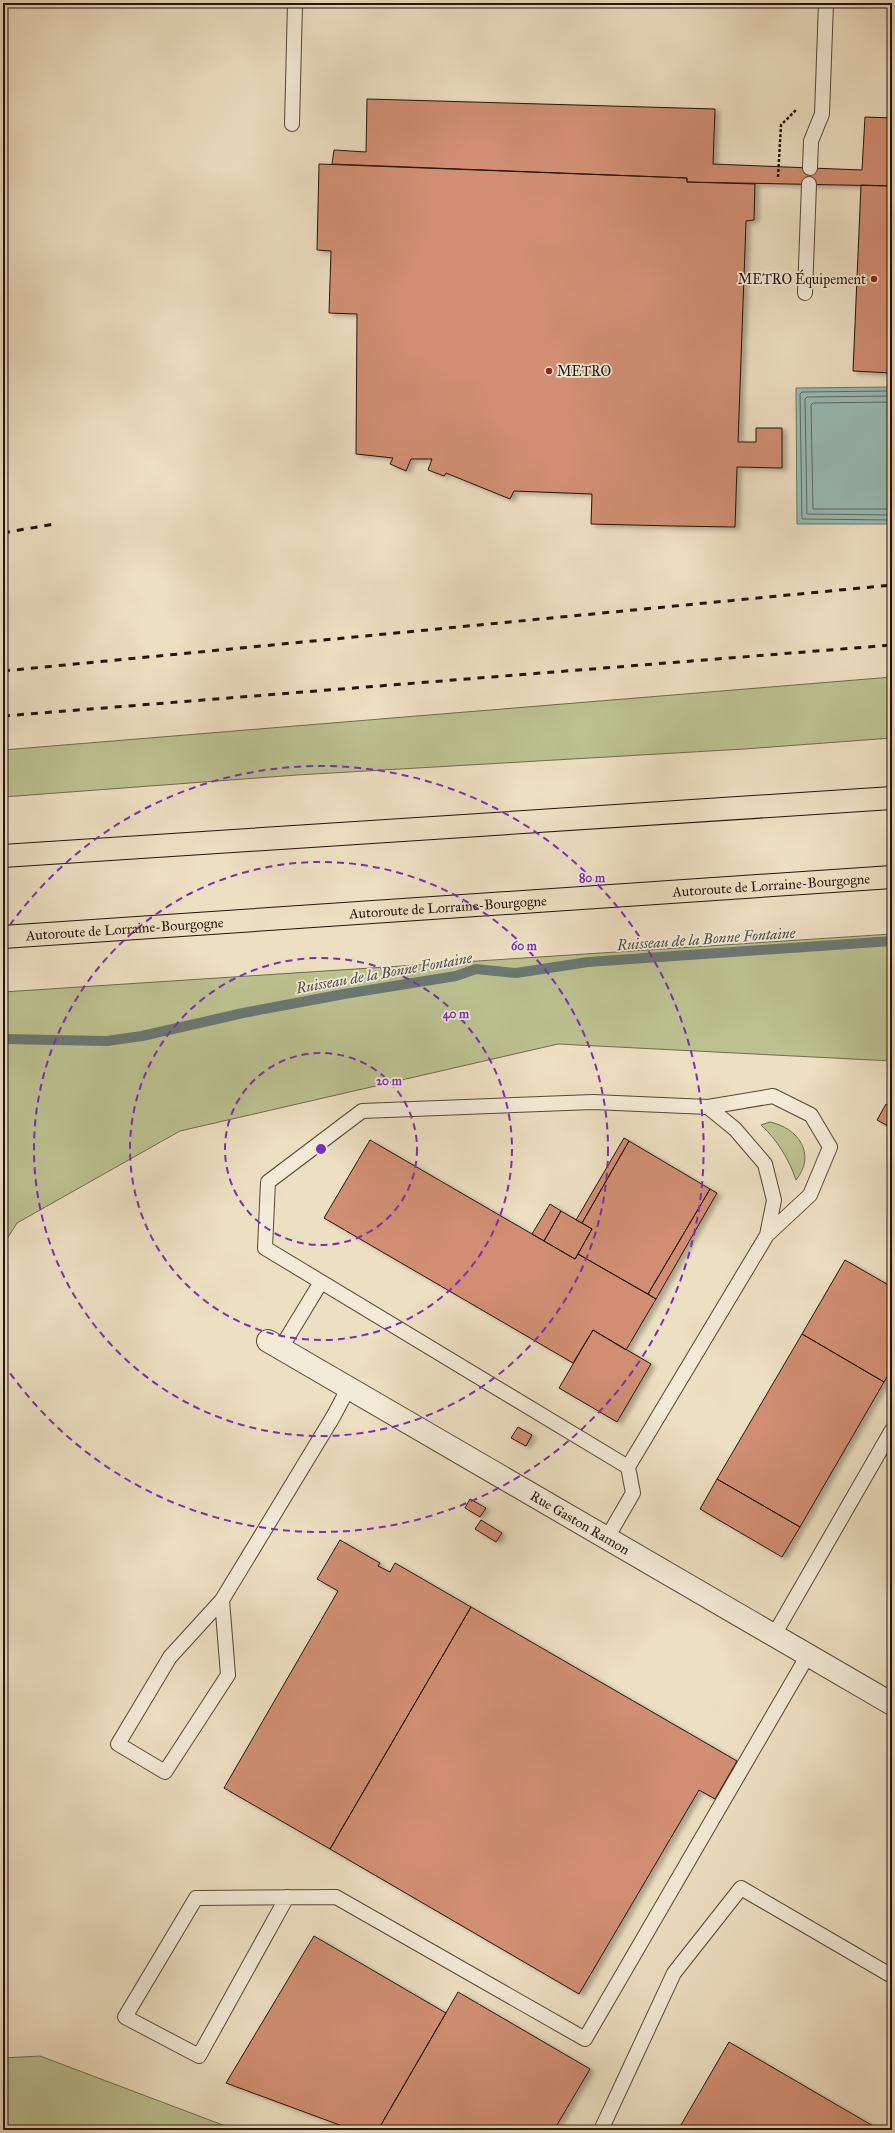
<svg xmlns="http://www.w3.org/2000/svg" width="895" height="2133" viewBox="0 0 895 2133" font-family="'IM FELL Great Primer',serif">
<defs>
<filter id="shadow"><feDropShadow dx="4.5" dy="2.5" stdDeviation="2" flood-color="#0004"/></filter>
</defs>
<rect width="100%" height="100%" fill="#eddfc1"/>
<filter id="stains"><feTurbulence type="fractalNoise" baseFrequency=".005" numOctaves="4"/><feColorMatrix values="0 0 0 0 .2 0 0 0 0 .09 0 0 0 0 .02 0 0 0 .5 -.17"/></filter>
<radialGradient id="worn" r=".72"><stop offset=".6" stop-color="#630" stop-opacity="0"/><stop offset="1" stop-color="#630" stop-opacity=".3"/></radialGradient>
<path fill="#bcc190" stroke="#706a4e" d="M892,677V738L744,749L297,775L3,797V750Z
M892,934V1061L558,1044L180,1131L17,1223L3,1245V992Z
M770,1122C798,1128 817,1154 796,1180C790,1161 776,1138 761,1125Z
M40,2056L236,2130H3V2058Z"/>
<path fill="#99bcb6" stroke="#6a7872" d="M892,387V524H797L796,388Z"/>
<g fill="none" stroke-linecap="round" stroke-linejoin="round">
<path stroke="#5e6861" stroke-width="1" d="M892,391L802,392L800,394L802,519L892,520
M892,396L807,397L805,399L807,514L892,515
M892,402L813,403L811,405L813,509H892"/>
<path stroke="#6a7872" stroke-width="10" d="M3,1039L107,1041L142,1036L243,1013L344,994L456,976L476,969L516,973L588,962L892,941"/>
</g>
<path fill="#d18e72" stroke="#23130c" filter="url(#shadow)" d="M367,99L715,109L713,164L810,168L862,170L865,117L892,118V186L687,182V178L332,164L334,150L366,152Z
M319,164L687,178V182L755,184L754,220L746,221L738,442H756V428H782V468L737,467L735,527L675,526L591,524L592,494L514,491L510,499L446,473L444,476L428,470L432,459H411L406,471L390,464L393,458L356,454L357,314L329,313L331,251L317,250Z
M861,185L892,186V373L853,371Z
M886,1104L892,1108V1119L888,1126L877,1120Z
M624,1138L629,1141L582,1223L576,1220Z
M370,1140L575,1259L578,1254L656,1299L626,1350L593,1330L573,1363L324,1218Z
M629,1141L710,1189L648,1294L578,1254L592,1229L582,1223Z
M710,1189L717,1193L656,1299L648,1294Z
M550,1204L561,1211L544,1241L532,1234Z
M561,1211L592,1229L575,1259L544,1241Z
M845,1260L892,1287V1369L884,1382L802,1334Z
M593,1330L651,1364L617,1422L559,1388Z
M802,1334L884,1382L800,1527L717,1479Z
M518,1427L532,1435L526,1446L511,1438Z
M717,1479L800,1527L782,1557L700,1509Z
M470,1499L486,1508L480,1517L465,1508Z
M481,1520L502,1533L496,1542L475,1529Z
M340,1540L380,1563L378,1566L390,1572L395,1563L471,1607L330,1849L224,1788L338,1591L317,1579Z
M471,1607L737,1761L715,1799L699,1790L579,1994L330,1849Z
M314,1936L446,2013L378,2130H353L226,2083Z
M458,1992L590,2069L554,2130H378Z
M729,2042L880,2130H678Z"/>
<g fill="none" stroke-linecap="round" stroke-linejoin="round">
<defs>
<path id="lane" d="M292,124L295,3
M810,168L811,141L822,114L826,3
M805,293L809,184
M281,1348L321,1282
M628,1467L265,1248L268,1182L362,1111L593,1102L708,1107L773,1096L811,1115L830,1147L810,1195L767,1235L774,1200L765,1164L735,1129L708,1107
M607,1538L633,1493L628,1467L767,1235
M222,1600L228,1675L165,1772L118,1744L170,1657L222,1600L333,1417L349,1387
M774,1635L892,1430
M287,1897L199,2056L125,2017L196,1898L336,1897L585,2039L808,1655
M601,2130L674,1973L741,1888L892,1976"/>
<g id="street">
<path id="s1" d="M268,1341L892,1704"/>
</g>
<g id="highway">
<path d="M3,856L892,798"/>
<path id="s2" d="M3,937L892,877"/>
</g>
</defs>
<use href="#lane" stroke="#564639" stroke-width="16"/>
<use href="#street" stroke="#564639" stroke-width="24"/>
<use href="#highway" stroke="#23130c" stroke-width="24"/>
<path stroke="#23130c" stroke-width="2.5" stroke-dasharray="3 2" stroke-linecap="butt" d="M778,177L781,125L796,110"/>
<use href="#lane" stroke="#f3ead7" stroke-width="14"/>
<use href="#street" stroke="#f3ead7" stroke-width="22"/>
<use href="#highway" stroke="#eddfc1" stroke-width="22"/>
<path stroke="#23130c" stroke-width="3" stroke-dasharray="7 7" stroke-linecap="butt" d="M3,533L54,524
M3,671L892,585
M3,716L892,645"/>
</g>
<g fill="none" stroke="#7b2cbf" stroke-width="2" stroke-dasharray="7 5">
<circle cx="321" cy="1149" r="96"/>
<circle cx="321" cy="1149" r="191"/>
<circle cx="321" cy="1149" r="287"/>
<path d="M3 935A383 383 0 1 1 3 1363"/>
</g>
<g fill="#8f2418" stroke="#f3ead7" stroke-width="1.5">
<circle cx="874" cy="279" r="4"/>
<circle cx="549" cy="371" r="4"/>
</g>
<g text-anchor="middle" stroke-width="3.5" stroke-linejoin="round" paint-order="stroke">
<g font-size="14" fill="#23130c" stroke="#f3ead7" text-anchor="end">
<text x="866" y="284">METRO Équipement</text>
<text x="557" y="376" text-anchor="start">METRO</text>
</g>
<g font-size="14" fill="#23130c" stroke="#f3ead7">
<text dy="5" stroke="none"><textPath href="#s2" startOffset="770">Autoroute de Lorraine-Bourgogne</textPath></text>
<text dy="5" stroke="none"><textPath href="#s2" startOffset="446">Autoroute de Lorraine-Bourgogne</textPath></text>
<text dy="5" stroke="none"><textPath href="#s2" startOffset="122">Autoroute de Lorraine-Bourgogne</textPath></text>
<text dy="5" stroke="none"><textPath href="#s1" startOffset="361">Rue Gaston Ramon</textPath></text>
</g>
<g font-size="15" font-style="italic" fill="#4c4e48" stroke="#f3ead7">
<text transform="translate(706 939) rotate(-4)" y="5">Ruisseau de la Bonne Fontaine</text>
<text transform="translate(384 973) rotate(-10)" y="5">Ruisseau de la Bonne Fontaine</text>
</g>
</g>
<circle cx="321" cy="1149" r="6" fill="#7b2cbf" stroke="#f3ead7" stroke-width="2"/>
<g font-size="12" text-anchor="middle" font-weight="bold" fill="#7b2cbf" stroke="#f3ead7" stroke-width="3.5" stroke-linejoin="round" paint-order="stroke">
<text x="592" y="882">80 m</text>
<text x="524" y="950">60 m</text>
<text x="456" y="1018">40 m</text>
<text x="389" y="1085">20 m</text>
</g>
<rect width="895" height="2133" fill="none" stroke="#eddfc1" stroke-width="16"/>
<rect x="4" y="4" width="887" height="2125" fill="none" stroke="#23130c" stroke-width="2"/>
<rect x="8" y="8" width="879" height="2117" fill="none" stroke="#23130c"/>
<rect width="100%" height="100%" filter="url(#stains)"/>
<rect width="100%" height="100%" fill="url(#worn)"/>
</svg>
